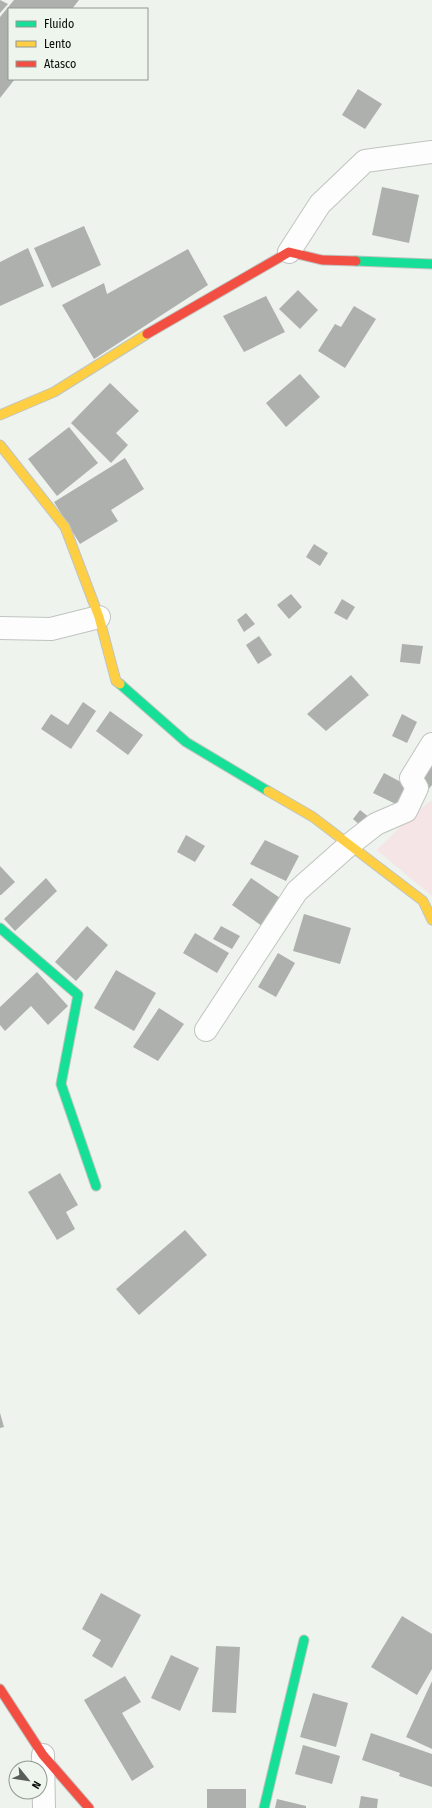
<svg xmlns="http://www.w3.org/2000/svg" width="432" height="1808" viewBox="0 0 432 1808" font-family="'Fira Sans Condensed',sans-serif">
<rect width="100%" height="100%" fill="#eef3ee"/>
<path fill="#f6e5e6" d="M432,800V896L377,850L410,817Z"/>
<path fill="#adb0ad" d="M0,0L8,4L0,13Z
M14,0H79L72,9H9V79H15L0,98V17Z
M358,89L382,104L365,129L342,115Z
M382,187L419,195L409,243L372,235Z
M84,226L101,265L52,288L34,248Z
M28,248L44,286L0,306V262Z
M188,249L208,285L94,359L62,305L104,283L107,294Z
M298,290L318,310L300,329L279,309Z
M266,296L285,332L244,352L223,316Z
M354,306L376,319L345,368L318,351L335,324L341,327Z
M300,374L320,397L286,427L266,403Z
M110,383L139,411L116,433L128,445L111,463L71,423Z
M69,427L98,463L57,496L28,459Z
M125,458L144,489L111,510L118,521L80,544L54,502Z
M314,544L328,553L320,566L306,557Z
M291,594L302,607L289,619L277,605Z
M342,599L355,607L347,620L334,613Z
M246,613L255,624L244,632L237,620Z
M259,636L272,655L258,664L246,645Z
M402,644L423,646L420,664L400,662Z
M351,675L369,695L326,731L307,714Z
M83,702L96,711L71,749L41,729L51,714L68,725Z
M110,711L143,735L128,755L96,731Z
M402,714L417,722L407,743L392,736Z
M432,753V785L428,790L413,777Z
M384,773L412,788L402,807L373,793Z
M360,810L370,818L362,827L353,819Z
M186,835L205,846L195,862L177,852Z
M265,840L299,856L286,881L250,864Z
M0,866L15,882L1,895H0Z
M46,878L57,891L15,931L4,919Z
M251,878L280,898L262,926L232,905Z
M304,914L351,928L340,964L293,951Z
M87,926L108,945L76,981L55,962Z
M221,926L240,936L232,949L213,939Z
M195,933L229,953L217,973L183,953Z
M278,953L295,963L276,997L258,987Z
M116,970L156,993L134,1031L94,1008Z
M37,972L68,1006L48,1025L31,1006L5,1031L0,1025V1007Z
M159,1008L184,1024L158,1061L133,1047Z
M60,1173L78,1205L66,1212L75,1229L57,1240L28,1192Z
M185,1230L207,1255L139,1315L116,1289Z
M0,1413L4,1427L0,1428Z
M101,1593L141,1615L112,1668L92,1656L101,1640L82,1629Z
M402,1616L432,1634V1669L417,1695L371,1667Z
M216,1646L240,1647L236,1713L212,1712Z
M171,1655L199,1668L180,1711L151,1698Z
M125,1676L141,1702L122,1713L154,1767L132,1781L84,1700Z
M432,1681V1749L406,1737Z
M313,1693L348,1703L336,1747L300,1737Z
M371,1733L432,1754V1787L399,1776L400,1773L362,1760Z
M303,1745L340,1756L332,1784L295,1774Z
M207,1789H246V1808H207Z
M361,1796L378,1799L377,1808H359Z
M277,1799L306,1806V1808H275Z"/>
<g fill="none" stroke-linecap="round" stroke-linejoin="round">
<defs>
<path id="street" d="M289,252L320,204L365,161L432,152
M0,628L51,629L99,617
M206,1030L297,891L349,845L376,824L406,811L417,788L411,778L432,744
M43,1755L44,1808"/>
<path id="fast" d="M356,261L432,264
M120,684L186,742L268,791
M0,928L78,995L61,1084L96,1186
M264,1808L304,1640"/>
<path id="slow" d="M0,415L54,392L147,334
M0,445L65,527L99,617L116,681L120,684
M268,791L313,817L423,901L432,920"/>
<path id="jam" d="M147,334L289,252L322,260L356,261
M0,1689L43,1755L89,1808"/>
</defs>
<use href="#street" stroke="#c0c4c0" stroke-width="24"/>
<use href="#fast" stroke="#c0c4c0" stroke-width="11"/>
<use href="#slow" stroke="#c0c4c0" stroke-width="11"/>
<use href="#jam" stroke="#c0c4c0" stroke-width="11"/>
<use href="#street" stroke="#fcfdfc" stroke-width="22"/>
<use href="#fast" stroke="#16e098" stroke-width="9"/>
<use href="#slow" stroke="#ffcf43" stroke-width="9"/>
<use href="#jam" stroke="#f24e42" stroke-width="9"/>
</g>
<rect x="8" y="8" width="140" height="72" fill="#edf5ec" stroke="#929892"/>
<rect x="16" y="21" width="20" height="6" fill="#16e098" stroke="#929892"/>
<text x="44" y="28" font-size="12" fill="#0a0d0a">Fluido</text>
<rect x="16" y="41" width="20" height="6" fill="#ffcf43" stroke="#929892"/>
<text x="44" y="48" font-size="12" fill="#0a0d0a">Lento</text>
<rect x="16" y="61" width="20" height="6" fill="#f24e42" stroke="#929892"/>
<text x="44" y="68" font-size="12" fill="#0a0d0a">Atasco</text>
<g transform="translate(28 1780) rotate(120)"><circle r="19" fill="#edf5ec" stroke="#929892"/>
<path d="M0-3L7 15L0 10L-7 15Z" fill="#5a5e5a"/>
<text y="-6" font-size="11" font-weight="bold" text-anchor="middle" fill="#0a0d0a">N</text>
</g>
</svg>
